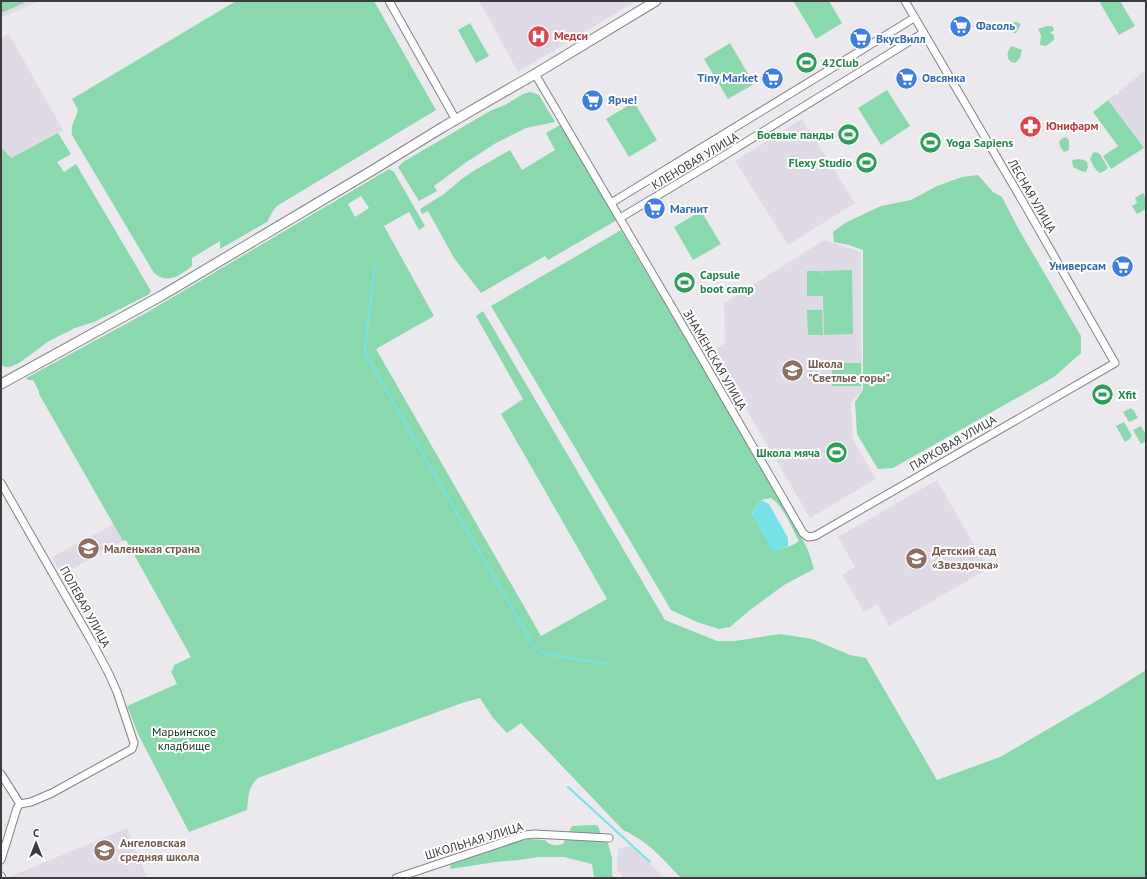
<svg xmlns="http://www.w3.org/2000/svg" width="1147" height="879" viewBox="0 0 1147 879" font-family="'PT Sans',sans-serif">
<rect width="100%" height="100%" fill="#ece9ee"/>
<path fill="#e0dae6" d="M1,1H39L1,18Z
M479,1H636L518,72Z
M9,34L63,130L11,158L1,147V38Z
M1146,70V147L1144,148L1108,100L1114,95H1118L1119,91Z
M802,119L855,203L788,245L735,161Z
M824,240L861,252L862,391L851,402L853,440L876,479L810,518L712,351L725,343L724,303Z
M937,480L988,569L889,626L877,604L864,612L842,575L855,567L838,537Z
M114,524L123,541L61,575L52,557Z
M127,828L147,878H9V877Z
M631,846L665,878H623L617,869L618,848Z"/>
<path fill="#8ad8ad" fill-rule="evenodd" d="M1,1H23L24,3L1,13Z
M236,1H374L436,110L277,206L273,211L267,222L220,249V241L192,258V266C181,275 167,285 154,273L72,135C70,125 76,119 78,110L72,99Z
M796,1H829L842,23L816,39L794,2Z
M1104,1H1120L1135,26L1119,35L1100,3Z
M1012,22H1017L1021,24L1016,33H1014L1009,29V24Z
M470,23L489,56L476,63L458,30Z
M1047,26H1052L1054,29L1053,31L1050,33L1054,35V40L1046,46L1040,45L1041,35L1038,29Z
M730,43L754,84L728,99L704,59Z
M1011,46L1022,50L1020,58L1015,63L1011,62C1005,57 1008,51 1011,46Z
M887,90L910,126L881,145L858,108Z
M530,92L534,93L539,95L555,122L526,128L496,143L468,161L434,186L437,191L419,201L398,167L403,162L490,111L505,105L523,94Z
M1108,100L1144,148L1111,169L1103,156L1118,146L1093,112Z
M634,102L657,140L629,157L606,119Z
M560,125L617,220L548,260L545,256L481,293L454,258L428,211L422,214L420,209L444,194L463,178L475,170L510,150L522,170L555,150L546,133Z
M58,133L71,154L57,162L64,172L76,164L151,291L148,295L94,322L75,328L49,341L19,363L10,367H5L1,364V147L11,158Z
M1066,137L1069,140V150L1064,152L1061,148L1059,143L1061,139Z
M1096,152L1100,154L1108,168L1106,170L1100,173C1095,170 1093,165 1090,159L1093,153Z
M1079,159L1084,160L1087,162L1088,167L1086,172L1081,171L1073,167L1072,160Z
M389,169L394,172L425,226L419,230L409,212L384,226L434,316L376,349L541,636L607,599L501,414L523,399L476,316L483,311L665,620L717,641H735L780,634L812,639L850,655L866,658L937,780L1000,757L1103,697L1146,670V878H681C662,858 649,842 623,830L521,723L507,733L493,718L480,698L462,703L258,778C247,788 249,796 247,810L189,832L138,734L127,706L177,684L171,671L173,670L174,665L191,657L126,540L123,541L39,394V391L33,380H28L26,378L146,313ZM361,196L369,208L355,217L348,204Z
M978,175L993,192L1002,197L1018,228L1081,336V353L1054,377L893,468L878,469L857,434L855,402L863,390V250L849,245L834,242L833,232L845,223L881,206L911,200L937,186L962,177Z
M1143,193L1146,198V209L1137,214L1132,206L1137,203L1135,198Z
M701,211L721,244L693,260L674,227Z
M621,230L740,429L801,536L808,550L814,569L784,585L750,610L730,627L719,629L697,622L671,610L491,306ZM771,498C784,507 791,527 799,541C795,545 781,549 774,551L771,548L752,513L761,500Z
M852,270L853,334L824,335L823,296H807V271H822V276L823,271Z
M807,310H822L823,335H808Z
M832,363H861V386H832Z
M1131,408L1132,410L1133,409L1138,418L1129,422L1123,412Z
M1124,422L1132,436L1130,437L1131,438L1125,442L1116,426Z
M1141,426L1146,435V441L1141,444L1133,430Z
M595,825L598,826L603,841L608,843L612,858V875L614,878H594L592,864L564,857H538L519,860L496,862L450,869L451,864L509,843L529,839L545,840C550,846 556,846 563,844L572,826Z"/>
<path fill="#75e1e9" d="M761,500L769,504L788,538V546L774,552L771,549L752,513Z"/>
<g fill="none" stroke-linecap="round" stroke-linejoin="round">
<path stroke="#75e1e9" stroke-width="2" d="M375,264L365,348L366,355L532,643L544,654L608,664
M568,787L650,862"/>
<defs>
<path id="minor" d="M389,1L456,120
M535,74L676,314L803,533L808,537L815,536L1115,363L1026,207L905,1
M611,203L914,18
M620,218L712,163L923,33
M1,483L92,642L109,674L117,692L134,743L132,749L52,793L31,802L20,804
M1,774L20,804
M1,860L17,808L20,804
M1,876L2,878
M396,878L525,835L534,834L609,838"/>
<path id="tertiary" d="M1,384L161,296L373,170L443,127L535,74L656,1"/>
</defs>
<use href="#minor" stroke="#848286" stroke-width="9"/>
<use href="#tertiary" stroke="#848286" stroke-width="11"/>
<use href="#minor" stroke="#fff" stroke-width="7"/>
<use href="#tertiary" stroke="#fff" stroke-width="9"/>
</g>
<defs>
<symbol id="supermarket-disc" viewBox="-11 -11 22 22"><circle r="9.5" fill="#3f7fe0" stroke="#fff"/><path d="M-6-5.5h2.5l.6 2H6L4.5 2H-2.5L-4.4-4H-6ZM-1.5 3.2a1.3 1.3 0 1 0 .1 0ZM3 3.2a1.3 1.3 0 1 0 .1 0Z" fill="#fff"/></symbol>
<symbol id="hospital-disc" viewBox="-11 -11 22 22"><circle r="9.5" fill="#e0444e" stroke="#fff"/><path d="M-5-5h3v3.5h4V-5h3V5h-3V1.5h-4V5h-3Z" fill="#fff"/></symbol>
<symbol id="stadium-disc" viewBox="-11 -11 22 22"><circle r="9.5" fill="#2e9e5b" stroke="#fff"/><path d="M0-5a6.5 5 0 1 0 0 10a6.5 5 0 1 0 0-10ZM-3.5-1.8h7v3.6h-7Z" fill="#fff"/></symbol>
<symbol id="pharmacy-disc" viewBox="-11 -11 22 22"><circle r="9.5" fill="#e0444e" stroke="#fff"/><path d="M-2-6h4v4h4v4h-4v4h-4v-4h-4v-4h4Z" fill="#fff"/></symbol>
<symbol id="school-disc" viewBox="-11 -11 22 22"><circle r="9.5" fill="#8d6e63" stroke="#fff"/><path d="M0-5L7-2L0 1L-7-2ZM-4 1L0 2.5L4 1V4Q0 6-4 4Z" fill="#fff"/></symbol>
</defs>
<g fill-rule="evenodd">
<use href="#supermarket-disc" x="948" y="14" width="25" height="25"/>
<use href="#hospital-disc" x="526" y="24" width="25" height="25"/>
<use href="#supermarket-disc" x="848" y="26" width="25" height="25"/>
<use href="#stadium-disc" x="794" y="50" width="25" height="25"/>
<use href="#supermarket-disc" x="760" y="66" width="25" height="25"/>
<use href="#supermarket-disc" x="894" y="66" width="25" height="25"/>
<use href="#supermarket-disc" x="580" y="88" width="25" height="25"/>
<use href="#pharmacy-disc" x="1018" y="114" width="25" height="25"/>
<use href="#stadium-disc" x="836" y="122" width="25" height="25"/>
<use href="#stadium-disc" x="918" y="130" width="25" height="25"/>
<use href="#stadium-disc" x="854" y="150" width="25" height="25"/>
<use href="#supermarket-disc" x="642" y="196" width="25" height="25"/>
<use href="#supermarket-disc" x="1110" y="254" width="25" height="25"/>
<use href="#stadium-disc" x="672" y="270" width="25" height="25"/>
<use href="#school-disc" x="780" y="358" width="25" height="25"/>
<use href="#stadium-disc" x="1090" y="382" width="25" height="25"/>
<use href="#stadium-disc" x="824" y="440" width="25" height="25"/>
<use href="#school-disc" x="76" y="536" width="25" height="25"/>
<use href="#school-disc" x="904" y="546" width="25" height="25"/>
<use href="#school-disc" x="92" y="838" width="25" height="25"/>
</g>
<g text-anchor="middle" stroke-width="4" stroke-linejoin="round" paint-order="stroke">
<g font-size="12" font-weight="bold" fill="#366cbe" stroke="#fff" text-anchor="start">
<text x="976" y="30">Фасоль</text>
<text x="876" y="43">ВкусВилл</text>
<text x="758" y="82" text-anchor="end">Tiny Market</text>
<text x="922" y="82">Овсянка</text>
<text x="608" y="104">Ярче!</text>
<text x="670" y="213">Магнит</text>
<text x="1106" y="270" text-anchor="end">Универсам</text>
</g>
<g font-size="12" font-weight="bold" fill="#be3a42" stroke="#fff" text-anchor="start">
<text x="554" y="40">Медси</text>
<text x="1046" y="130">Юнифарм</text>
</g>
<g font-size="12" font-weight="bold" fill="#27864d" stroke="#fff" text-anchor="start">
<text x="822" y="67">42Club</text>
<text x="834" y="139" text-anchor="end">Боевые панды</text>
<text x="946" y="147">Yoga Sapiens</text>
<text x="852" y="167" text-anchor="end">Flexy Studio</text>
<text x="700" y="279">Capsule<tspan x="700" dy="14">boot camp</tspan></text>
<text x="1118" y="399">Xfit</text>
<text x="820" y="457" text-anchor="end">Школа мяча</text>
</g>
<g font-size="12" fill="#3c3b3d" stroke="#fff">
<text transform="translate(695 161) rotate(-31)" y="4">КЛЕНОВАЯ УЛИЦА</text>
<text transform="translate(1032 196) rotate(60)" y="4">ЛЕСНАЯ УЛИЦА</text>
<text transform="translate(715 360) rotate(60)" y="4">ЗНАМЕНСКАЯ УЛИЦА</text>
<text transform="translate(953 443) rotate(-30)" y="4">ПАРКОВАЯ УЛИЦА</text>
<text transform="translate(85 607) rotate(61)" y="4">ПОЛЕВАЯ УЛИЦА</text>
<text transform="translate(474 841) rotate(-17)" y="4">ШКОЛЬНАЯ УЛИЦА</text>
</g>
<g font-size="12" font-weight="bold" fill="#785e54" stroke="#fff" text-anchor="start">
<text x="808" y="368">Школа<tspan x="808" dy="14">"Светлые горы"</tspan></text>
<text x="104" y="553">Маленькая страна</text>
<text x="932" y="555">Детский сад<tspan x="932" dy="14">«Звездочка»</tspan></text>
<text x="120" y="847">Ангеловская<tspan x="120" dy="14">средняя школа</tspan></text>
</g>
<g font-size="12" fill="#0f3321" stroke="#fff">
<text x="184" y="736">Марьинское<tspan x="184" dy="14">кладбище</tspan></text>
</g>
</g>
<rect width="1147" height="879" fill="none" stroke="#3c3b3d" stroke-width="4"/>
<g transform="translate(36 843)" stroke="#ffffff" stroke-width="3" paint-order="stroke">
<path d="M0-3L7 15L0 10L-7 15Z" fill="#3c3b3d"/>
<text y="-6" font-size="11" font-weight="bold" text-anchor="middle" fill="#3c3b3d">С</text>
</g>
</svg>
